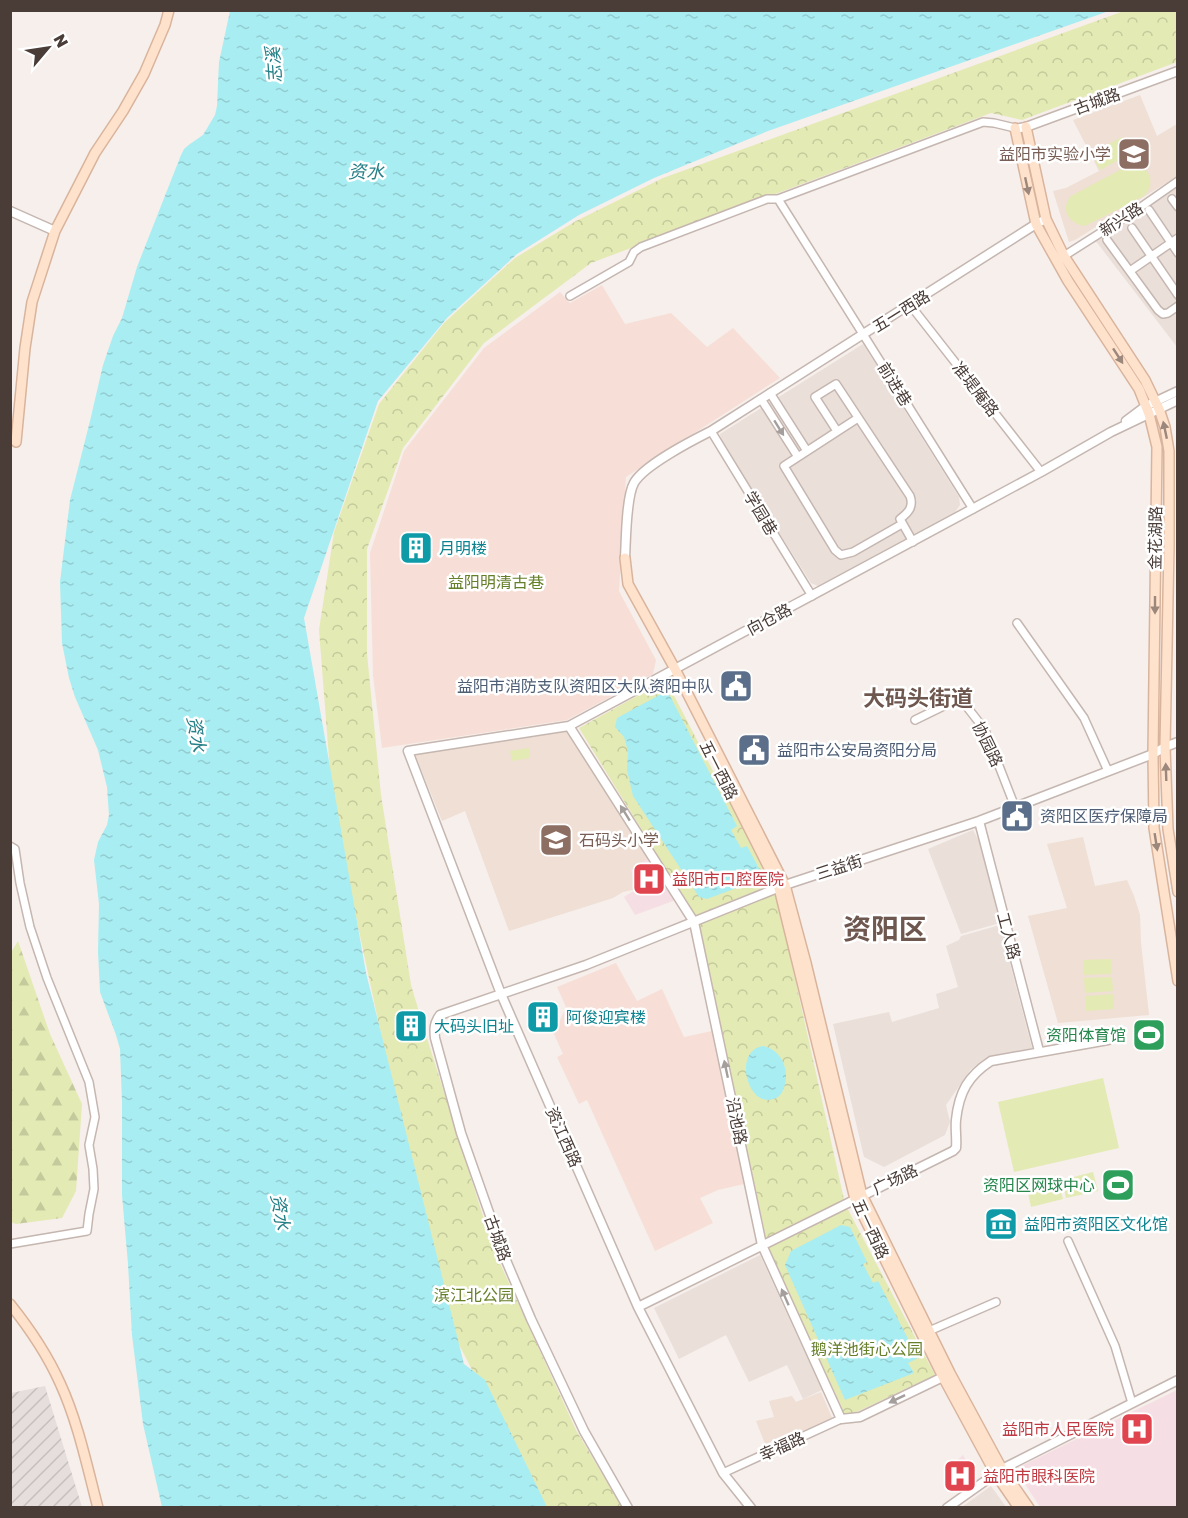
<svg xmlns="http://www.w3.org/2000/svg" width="1188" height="1518" viewBox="0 0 1188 1518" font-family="'Golos Text','Noto Sans SC',sans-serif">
<defs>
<pattern id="industrial-furrows" width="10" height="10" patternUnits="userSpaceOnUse" patternTransform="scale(1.5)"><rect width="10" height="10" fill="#e6dedc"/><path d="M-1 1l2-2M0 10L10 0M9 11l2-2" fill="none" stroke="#c7bfbe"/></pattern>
<pattern id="forest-firs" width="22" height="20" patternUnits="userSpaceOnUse" patternTransform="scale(1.5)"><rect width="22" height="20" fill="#e4eab4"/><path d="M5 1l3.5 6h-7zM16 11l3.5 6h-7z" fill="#c5ca9c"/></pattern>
<pattern id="park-crowns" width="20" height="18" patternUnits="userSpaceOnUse" patternTransform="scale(1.5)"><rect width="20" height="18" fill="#e4eab4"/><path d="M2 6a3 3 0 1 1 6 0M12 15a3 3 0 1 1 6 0" fill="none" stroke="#c5ca9c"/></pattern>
<pattern id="water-ripples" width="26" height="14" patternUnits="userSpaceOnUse" patternTransform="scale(1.5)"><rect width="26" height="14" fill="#a8edf2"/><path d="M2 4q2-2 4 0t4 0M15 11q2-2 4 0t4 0" fill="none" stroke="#92ccd0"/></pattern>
</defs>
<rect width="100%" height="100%" fill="#f6efeb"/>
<path fill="#eadfd9" d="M1177,185V347L1095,240Z
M863,344L959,497L960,505L955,512L818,586L811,583L722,442L720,434Z
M973,830L979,841L1000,923L961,934L928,849Z
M1000,925L1032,1048L982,1061L971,1069L946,1105L950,1122L945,1135L884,1167L864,1157L833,1024L889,1012L892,1022L939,1008L936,994L958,987L946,946L959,940L961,936Z
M760,1255L822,1390L803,1399L787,1365L749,1382L726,1335L679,1359L654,1308Z
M991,1486L1006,1507H962Z"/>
<path fill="#f7dfd7" d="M602,285L625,324L671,313L707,347L733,328L780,378L626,477L619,591L656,660L653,674L567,720L382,748L373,675L370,553L404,451L484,348L560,292L570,303Z
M616,963L637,1001L662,989L684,1037L712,1031L744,1184L718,1190L700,1198L713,1223L655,1251L587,1100L579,1104L557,1057L563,1054L554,1034L566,1007L557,987Z"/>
<path fill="url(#industrial-furrows)" d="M45,1386L82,1507H11V1393Z"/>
<path fill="#efdfd5" d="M1140,95L1157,136L1177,124V176L1075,240L1069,242L1053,191L1066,188L1099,171L1073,120Z
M567,730L649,858L640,888L623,892L613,898L509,931L465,811L442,821L415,754Z
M1083,837L1095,886L1127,880L1134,896L1140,915L1141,943L1149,1015L1058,1023L1028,916L1067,908L1047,844Z
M821,1392L833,1420L767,1449L756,1421L774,1417L769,1401L792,1396L796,1402Z"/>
<path fill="#f6dfe4" d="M649,858L676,900L635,915L624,897L640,887L630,870Z
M1177,1390V1507H1040L1015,1469Z
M963,1455L977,1479L958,1492L944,1472Z"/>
<path fill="#e4eab4" d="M1122,137L1130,154L1100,170L1091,153Z
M1129,165C1148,163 1158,182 1144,196L1085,226C1070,224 1059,210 1071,196Z
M529,748L530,758L512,761L510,751Z
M1111,959V974L1084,975L1083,960Z
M1112,977L1113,991L1085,993L1084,978Z
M1113,994L1114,1009L1086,1011L1085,996Z
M1103,1078L1119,1148L1014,1172L998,1102Z
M1093,1172L1098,1191L1066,1198L1062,1180Z
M1058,1181L1063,1199L1031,1207L1027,1188Z"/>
<path fill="url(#forest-firs)" d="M18,941L50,1034L82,1104L76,1191L62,1218L16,1224L10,1222V954Z"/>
<path fill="url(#park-crowns)" d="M1124,11H1177V62L1022,120L991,113L591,263L484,343L403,448L367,549V654L381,795L411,985L426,1035L493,1248L576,1430L622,1507H543L439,1306L333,809L319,630L334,532L379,404L444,323L515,258L576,221L663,178Z
M666,680L776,893L845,1204L935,1375L846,1417L768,1247L698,921L579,728Z"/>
<path fill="url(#water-ripples)" d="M230,11H1109L768,131L654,178L579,215L517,254L447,318L378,401L304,618L366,973L464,1364L485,1380L547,1507H162L143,1424L132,1335L128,1264L122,1195V1102L120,1049L116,1035L100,992L98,952L99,904L94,860L98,842L107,825L109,815L107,787L98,750L75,697L69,678L62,643L60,582L70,500L90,421L103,365L113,336L122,318L137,267L181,155L184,149L190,144L203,135L215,115L217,106L219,62Z
M663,693L669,694L737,826L731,830L741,848L747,846L762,874L758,880L707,899L699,897L633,796L627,770L628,751L624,737L615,727L617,718Z
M763,1046C783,1050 791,1073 783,1090C781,1095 778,1098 773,1099C748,1108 732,1051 763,1046Z
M841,1225L850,1227L867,1262L863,1264L873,1283L878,1281L918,1358L908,1363L914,1373L845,1400L785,1265L791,1251Z"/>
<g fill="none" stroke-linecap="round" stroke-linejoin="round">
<defs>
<path id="minor" d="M778,199L973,509
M1172,199L1178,207
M1149,210L1178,253
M1132,228L1178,295
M1107,240L1158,310L1163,314L1168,313L1178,306
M1064,256L1138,209L1178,181
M1130,271L1178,238
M570,296L629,262L634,252L641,247L767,199H778L983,122L994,123L1015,128
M911,306L1041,472
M770,393L807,451
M761,399L798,457
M858,418L784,466L835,550L841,555L853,552L902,524
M711,431L812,596
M837,431L815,397L836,384L910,496C914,507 908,513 900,519L913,542
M1017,623L1084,718L1108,771
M915,720L960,698L985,730L1015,807
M10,846L15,849L20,883L30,927L47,978L89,1082L95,1117L89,1145L93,1169L94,1189L89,1214L87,1231L10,1244
M1068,1241L1115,1346L1132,1403
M929,1331L996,1302
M723,1473L841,1419"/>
<path id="tertiary" d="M1020,128L1026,127L1178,71
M10,211L55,231
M1126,421L1146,406L1178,391
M625,558C626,541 626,497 634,483C643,466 693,440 711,431C819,362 928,294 1036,224L1046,219
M569,726L694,922L762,1245L841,1419L860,1417L947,1375
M979,821L1039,1051
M638,1307L953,1151L956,1148C957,1139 955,1129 956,1120C959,1092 968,1076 991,1061L1108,1040
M628,1508L584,1431L531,1319L505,1258L461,1133L435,1038C434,1029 434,1023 440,1015L586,965L785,885L979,821L1153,754L1165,747L1178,742
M751,1508L723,1473L638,1307L501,994L408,751L569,726L1041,472L1111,432L1178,400
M947,1508L1002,1469L1178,1380"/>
<path id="secondary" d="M1026,127L1046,219L1064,256L1145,380L1159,409L1165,427L1169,451V547L1165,747L1168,829L1178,892
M1015,128L1036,224L1068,281L1139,389L1149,414L1157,447L1153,754L1154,828L1178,981
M16,442L25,348L32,302L55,231L95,153L123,111L144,74L165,25L169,10
M625,558L628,584L675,669L785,885L806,963L862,1195L950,1373L1002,1469L1029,1508
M728,787L779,888L855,1199L943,1377L995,1473L1019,1508
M10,1304C30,1329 47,1354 60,1383C78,1422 87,1466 98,1508"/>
</defs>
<use href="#minor" stroke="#c5b6b0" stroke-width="10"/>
<use href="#tertiary" stroke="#c5b6b0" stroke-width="11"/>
<use href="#secondary" stroke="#d9b49d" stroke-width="12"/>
<use href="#minor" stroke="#fff" stroke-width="7"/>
<use href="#tertiary" stroke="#fff" stroke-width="8"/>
<use href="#secondary" stroke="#ffe2cc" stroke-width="9"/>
</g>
<defs><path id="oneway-solid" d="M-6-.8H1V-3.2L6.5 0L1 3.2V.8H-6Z" transform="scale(1.5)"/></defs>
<g fill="#9b877b">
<use href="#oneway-solid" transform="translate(1027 186) rotate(78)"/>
<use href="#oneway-solid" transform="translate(1118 356) rotate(57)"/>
<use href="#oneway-solid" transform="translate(1165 430) rotate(-102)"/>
<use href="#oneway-solid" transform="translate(1155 605) rotate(90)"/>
<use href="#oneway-solid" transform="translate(1166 772) rotate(-92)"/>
<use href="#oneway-solid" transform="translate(1156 842) rotate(81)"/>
</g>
<g fill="#a49e9c">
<use href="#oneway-solid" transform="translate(779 428) rotate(58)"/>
<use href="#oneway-solid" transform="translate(625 813) rotate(-122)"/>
<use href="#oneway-solid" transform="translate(726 1069) rotate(-102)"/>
<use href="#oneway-solid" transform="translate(785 1297) rotate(-114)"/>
<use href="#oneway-solid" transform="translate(897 1399) rotate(154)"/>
</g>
<defs>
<symbol id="school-square" viewBox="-11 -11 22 22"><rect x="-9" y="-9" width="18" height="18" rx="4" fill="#8d6e63" stroke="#fff"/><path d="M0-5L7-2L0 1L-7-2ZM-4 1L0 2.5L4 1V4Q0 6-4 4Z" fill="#fff"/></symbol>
<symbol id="building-square" viewBox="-11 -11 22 22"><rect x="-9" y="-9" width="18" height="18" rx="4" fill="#0f9aa8" stroke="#fff"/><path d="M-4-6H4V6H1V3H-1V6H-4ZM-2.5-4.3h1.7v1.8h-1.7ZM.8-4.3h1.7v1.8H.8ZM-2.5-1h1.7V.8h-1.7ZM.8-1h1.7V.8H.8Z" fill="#fff"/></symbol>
<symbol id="civic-square" viewBox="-11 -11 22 22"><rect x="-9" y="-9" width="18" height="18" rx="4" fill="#5c6f8a" stroke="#fff"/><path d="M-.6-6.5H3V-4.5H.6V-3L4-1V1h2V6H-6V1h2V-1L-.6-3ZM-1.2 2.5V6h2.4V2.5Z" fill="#fff"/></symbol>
<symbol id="hospital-square" viewBox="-11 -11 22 22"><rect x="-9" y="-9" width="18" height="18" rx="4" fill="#e0444e" stroke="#fff"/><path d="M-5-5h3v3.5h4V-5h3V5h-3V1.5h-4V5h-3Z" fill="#fff"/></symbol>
<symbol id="stadium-square" viewBox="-11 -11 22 22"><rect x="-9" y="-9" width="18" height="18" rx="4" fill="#2e9e5b" stroke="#fff"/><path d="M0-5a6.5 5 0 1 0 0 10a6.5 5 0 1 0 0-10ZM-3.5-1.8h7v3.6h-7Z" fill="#fff"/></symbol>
<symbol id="museum-square" viewBox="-11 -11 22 22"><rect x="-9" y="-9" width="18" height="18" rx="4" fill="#0f9aa8" stroke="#fff"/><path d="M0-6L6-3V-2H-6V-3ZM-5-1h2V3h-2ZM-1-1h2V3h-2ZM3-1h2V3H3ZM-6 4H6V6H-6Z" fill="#fff"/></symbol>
</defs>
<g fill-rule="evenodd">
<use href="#school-square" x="1115" y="135" width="38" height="38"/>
<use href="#building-square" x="397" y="529" width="38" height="38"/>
<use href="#civic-square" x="717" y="667" width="38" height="38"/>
<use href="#civic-square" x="735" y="731" width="38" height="38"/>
<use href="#civic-square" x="998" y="797" width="38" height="38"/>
<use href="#school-square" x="537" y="821" width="38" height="38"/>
<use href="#hospital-square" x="630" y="860" width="38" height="38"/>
<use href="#building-square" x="524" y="998" width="38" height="38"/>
<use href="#building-square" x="392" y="1007" width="38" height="38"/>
<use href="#stadium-square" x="1130" y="1016" width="38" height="38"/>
<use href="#stadium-square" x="1099" y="1166" width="38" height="38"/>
<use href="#museum-square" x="982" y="1205" width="38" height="38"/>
<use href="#hospital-square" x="1118" y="1410" width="38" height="38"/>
<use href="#hospital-square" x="941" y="1457" width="38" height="38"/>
</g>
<g text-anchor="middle" stroke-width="5" stroke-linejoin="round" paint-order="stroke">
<g font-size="16" fill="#4a3d38" stroke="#fff">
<text transform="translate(1097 101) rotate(-20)" y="6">古城路</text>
<text transform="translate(1121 219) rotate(-33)" y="6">新兴路</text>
<text transform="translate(901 311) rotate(-32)" y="6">五一西路</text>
<text transform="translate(895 384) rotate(58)" y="6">前进巷</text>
<text transform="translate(976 389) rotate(52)" y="6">准堤庵路</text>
<text transform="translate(761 513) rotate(59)" y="6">学园巷</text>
<text transform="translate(1155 538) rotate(-89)" y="6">金花湖路</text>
<text transform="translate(769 619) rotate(-28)" y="6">向仓路</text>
<text transform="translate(988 744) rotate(64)" y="6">协园路</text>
<text transform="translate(719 770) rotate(63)" y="6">五一西路</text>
<text transform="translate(839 867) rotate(-18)" y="6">三益街</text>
<text transform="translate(1009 936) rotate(75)" y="6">工人路</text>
<text transform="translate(737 1121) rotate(79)" y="6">沿池路</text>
<text transform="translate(564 1137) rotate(66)" y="6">资江西路</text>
<text transform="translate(895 1179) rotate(-26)" y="6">广场路</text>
<text transform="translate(871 1229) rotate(65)" y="6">五一西路</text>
<text transform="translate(498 1238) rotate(70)" y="6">古城路</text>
<text transform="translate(782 1446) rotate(-24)" y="6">幸福路</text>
</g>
<g font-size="16" fill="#785e54" stroke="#fff" text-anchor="end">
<text x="1111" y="160">益阳市实验小学</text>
<text x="579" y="846" text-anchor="start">石码头小学</text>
</g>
<g font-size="16" fill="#0d838f" stroke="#fff" text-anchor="start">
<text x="439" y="554">月明楼</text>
<text x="566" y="1023">阿俊迎宾楼</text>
<text x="434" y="1032">大码头旧址</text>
<text x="1024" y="1230">益阳市资阳区文化馆</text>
</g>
<g font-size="16" fill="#667f29" stroke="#fff">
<text x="496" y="588">益阳明清古巷</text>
<text x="474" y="1301">滨江北公园</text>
<text x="867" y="1355">鹅洋池街心公园</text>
</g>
<g font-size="16" fill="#4e5e75" stroke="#fff" text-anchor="start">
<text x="713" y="692" text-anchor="end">益阳市消防支队资阳区大队资阳中队</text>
<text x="777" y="756">益阳市公安局资阳分局</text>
<text x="1040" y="822">资阳区医疗保障局</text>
</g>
<g font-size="16" fill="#be3a42" stroke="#fff" text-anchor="start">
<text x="672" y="885">益阳市口腔医院</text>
<text x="1114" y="1435" text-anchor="end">益阳市人民医院</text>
<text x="983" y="1482">益阳市眼科医院</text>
</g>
<g font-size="16" fill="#27864d" stroke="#fff" text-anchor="end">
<text x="1126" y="1041">资阳体育馆</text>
<text x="1095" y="1191">资阳区网球中心</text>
</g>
<g font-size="18" font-style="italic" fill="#257f87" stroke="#fff">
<text transform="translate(274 65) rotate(-94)" y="6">志溪</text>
<text x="366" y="178">资水</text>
<text transform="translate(196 734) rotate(81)" y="6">资水</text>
<text transform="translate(280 1212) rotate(80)" y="6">资水</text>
</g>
<g font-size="22" font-weight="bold" fill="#6e574f" stroke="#fff">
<text x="918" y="706">大码头街道</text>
</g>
<g font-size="28" font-weight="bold" fill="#6e574f" stroke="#fff">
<text x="885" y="939">资阳区</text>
</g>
</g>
<rect width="1188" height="1518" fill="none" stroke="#4a3d38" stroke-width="24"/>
<g transform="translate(48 48) rotate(61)" stroke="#ffffff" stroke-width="4.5" paint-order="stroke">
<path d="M0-4.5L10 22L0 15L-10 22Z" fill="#4a3d38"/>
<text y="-9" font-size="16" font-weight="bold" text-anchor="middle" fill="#4a3d38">N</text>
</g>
</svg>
